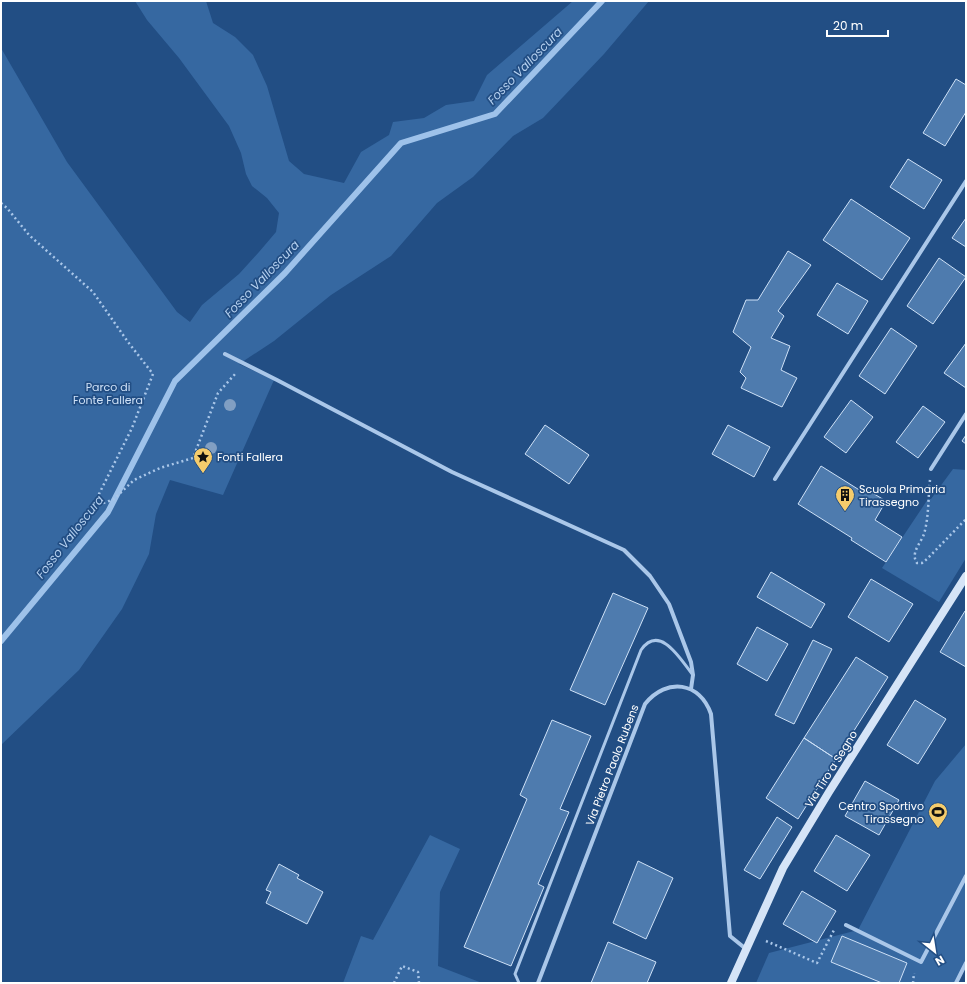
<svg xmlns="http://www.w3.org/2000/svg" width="967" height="984" viewBox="0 0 967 984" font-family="Poppins,sans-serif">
<rect width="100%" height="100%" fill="#224e84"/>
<path fill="#3668a1" d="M135,1H206L213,23L235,37L253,55L267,86L289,161L304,174L344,183L361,152L389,135L393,122L424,118L446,105L474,101L487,75L573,1H649L604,54L543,118L513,136L473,177L437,203L391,256L331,295L274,341L239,364L274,380L223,495L170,480L156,514L149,554L122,609L79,670L1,745V48L67,162L177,312L190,322L202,305L239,274L259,252L276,232L279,213L267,198L252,186L246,174L241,153L229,126L179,58L147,20Z
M953,469L966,470V558L939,602L882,568L928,499H931Z
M966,744V962L956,983H756L769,953L858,930L935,781Z
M430,835L460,849L440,892L438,966L482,983H343L361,936L373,940Z"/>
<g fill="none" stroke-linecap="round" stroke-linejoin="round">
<path stroke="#9ec2ea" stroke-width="6" d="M1,641L108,512L175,381L285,273L401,143L495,114L602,1"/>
</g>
<path fill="#4e7bae" stroke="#cee1f7" d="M956,79L966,85V112L945,146L923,133Z
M908,159L942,180L924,209L890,187Z
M851,199L910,238L882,280L823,240Z
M966,218V247L952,238Z
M788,251L811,265L778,311L784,316L771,338L790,346L781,370L797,378L782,407L741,388L746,378L740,372L751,347L733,332L746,300H758Z
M939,258L966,277L933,324L907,306Z
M837,283L868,301L848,334L817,315Z
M891,328L917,346L885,394L859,376Z
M966,343V388L944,373Z
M851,400L873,417L846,453L824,437Z
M923,406L945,422L918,458L896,442Z
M545,425L589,455L569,484L525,454Z
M728,425L770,447L754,477L712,454Z
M966,435V444L962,441Z
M821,466L861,491L864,488L886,501L875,520L902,537L886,562L851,540L852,538L798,504Z
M771,572L825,604L811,628L757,597Z
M871,579L913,604L889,642L848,617Z
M613,593L648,608L605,705L570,690Z
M965,611L966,612V667L940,652Z
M757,627L788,644L767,681L737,664Z
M813,640L832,649L794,724L775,715Z
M856,657L888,677L836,759L804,738Z
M915,700L946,719L918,764L887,745Z
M552,720L591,736L560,809L569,812L538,884L544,887L511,966L464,947L527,799L520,795Z
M804,738L836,759L798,819L766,798Z
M865,781L899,800L879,835L845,816Z
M777,817L792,827L760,879L744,870Z
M836,835L870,855L847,891L814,871Z
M638,861L673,878L646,939L613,923Z
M279,864L299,875L297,878L323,892L307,924L266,903L271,892L266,890Z
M802,891L836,911L817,943L783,924Z
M842,936L907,963L899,983H882L831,962Z
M608,942L656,962L647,983H591Z"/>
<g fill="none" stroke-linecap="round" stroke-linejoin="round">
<path stroke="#aac7e9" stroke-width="2.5" stroke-dasharray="2 3" stroke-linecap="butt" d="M1,203L7,208L29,235L93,292L128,342L153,374L132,428L98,496L101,504L114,499L134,480L160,468L193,458L218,393L236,373
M930,480C928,498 929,517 924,534C921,543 910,553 917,563H922L927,559L966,519
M766,941L817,963L834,930
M394,983L402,966L418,972L419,983
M913,983L914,973"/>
<path stroke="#aac7e9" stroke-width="3" d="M519,983L515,974L641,650C660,623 681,660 693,675"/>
<path stroke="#aac7e9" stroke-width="4" d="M225,354L277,380L452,472L624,550L650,576L669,604L691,662L693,675L691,689
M931,469L966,414
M775,479L966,181
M846,925L921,962L966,876
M538,983L645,704C667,677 700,682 711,714L730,936L746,949
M956,983L966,963"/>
<path stroke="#d5e4f7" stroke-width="8" d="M731,983L783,868L829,792L966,576"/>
</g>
<g fill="#819fc3">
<circle cx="230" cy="405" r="6"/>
<circle cx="211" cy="448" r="6"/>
</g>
<defs>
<symbol id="sight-pin" viewBox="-11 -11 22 30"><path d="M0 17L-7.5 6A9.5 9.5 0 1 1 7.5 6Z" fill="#f5cc6c" stroke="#224e84"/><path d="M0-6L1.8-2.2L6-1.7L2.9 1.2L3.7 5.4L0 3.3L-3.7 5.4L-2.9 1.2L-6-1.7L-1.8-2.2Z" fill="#111"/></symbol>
<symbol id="building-pin" viewBox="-11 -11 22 30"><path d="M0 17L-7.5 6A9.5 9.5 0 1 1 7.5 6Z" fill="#f5cc6c" stroke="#224e84"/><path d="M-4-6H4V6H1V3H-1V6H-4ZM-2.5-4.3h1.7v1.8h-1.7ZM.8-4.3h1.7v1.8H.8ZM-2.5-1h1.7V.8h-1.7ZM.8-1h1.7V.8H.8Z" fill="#111"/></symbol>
<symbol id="stadium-pin" viewBox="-11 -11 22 30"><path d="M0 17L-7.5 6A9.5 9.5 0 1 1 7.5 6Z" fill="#f5cc6c" stroke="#224e84"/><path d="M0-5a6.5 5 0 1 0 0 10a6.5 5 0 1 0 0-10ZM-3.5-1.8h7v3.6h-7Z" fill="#111"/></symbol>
</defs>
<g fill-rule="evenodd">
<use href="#sight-pin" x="192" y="446" width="22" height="30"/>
<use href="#building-pin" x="834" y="484" width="22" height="30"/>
<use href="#stadium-pin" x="927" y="801" width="22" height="30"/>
</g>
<g text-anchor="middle" stroke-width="3.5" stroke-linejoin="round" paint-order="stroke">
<g font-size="11" fill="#cee1f7" stroke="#224e84">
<text x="108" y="391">Parco di<tspan x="108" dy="13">Fonte Fallera</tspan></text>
</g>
<g font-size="11" fill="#fff" stroke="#224e84" text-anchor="start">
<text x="217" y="461">Fonti Fallera</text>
<text x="859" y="493">Scuola Primaria<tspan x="859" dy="13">Tirassegno</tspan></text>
<text x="924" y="810" text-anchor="end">Centro Sportivo<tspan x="924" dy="13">Tirassegno</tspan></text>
</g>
<g font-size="11" fill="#fff" stroke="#224e84">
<text transform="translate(612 765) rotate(-69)" y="4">Via Pietro Paolo Rubens</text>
<text transform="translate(831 769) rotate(-58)" y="4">Via Tiro a Segno</text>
</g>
<g font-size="12" font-style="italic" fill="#b6d1f0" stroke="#224e84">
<text transform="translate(525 66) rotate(-46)" y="4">Fosso Valloscura</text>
<text transform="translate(262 279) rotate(-46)" y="4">Fosso Valloscura</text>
<text transform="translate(70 537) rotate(-52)" y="4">Fosso Valloscura</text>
</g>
</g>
<rect width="967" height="984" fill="none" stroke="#ffffff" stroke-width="4"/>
<g transform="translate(935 952) rotate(150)" stroke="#224e84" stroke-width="3" paint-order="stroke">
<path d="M0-3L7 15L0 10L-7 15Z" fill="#ffffff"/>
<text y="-6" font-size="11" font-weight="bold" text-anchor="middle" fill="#ffffff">N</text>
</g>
<path d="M827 30v6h61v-6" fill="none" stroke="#ffffff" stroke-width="2"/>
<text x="833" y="30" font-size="12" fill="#ffffff" stroke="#224e84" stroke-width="3" paint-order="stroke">20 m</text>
</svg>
